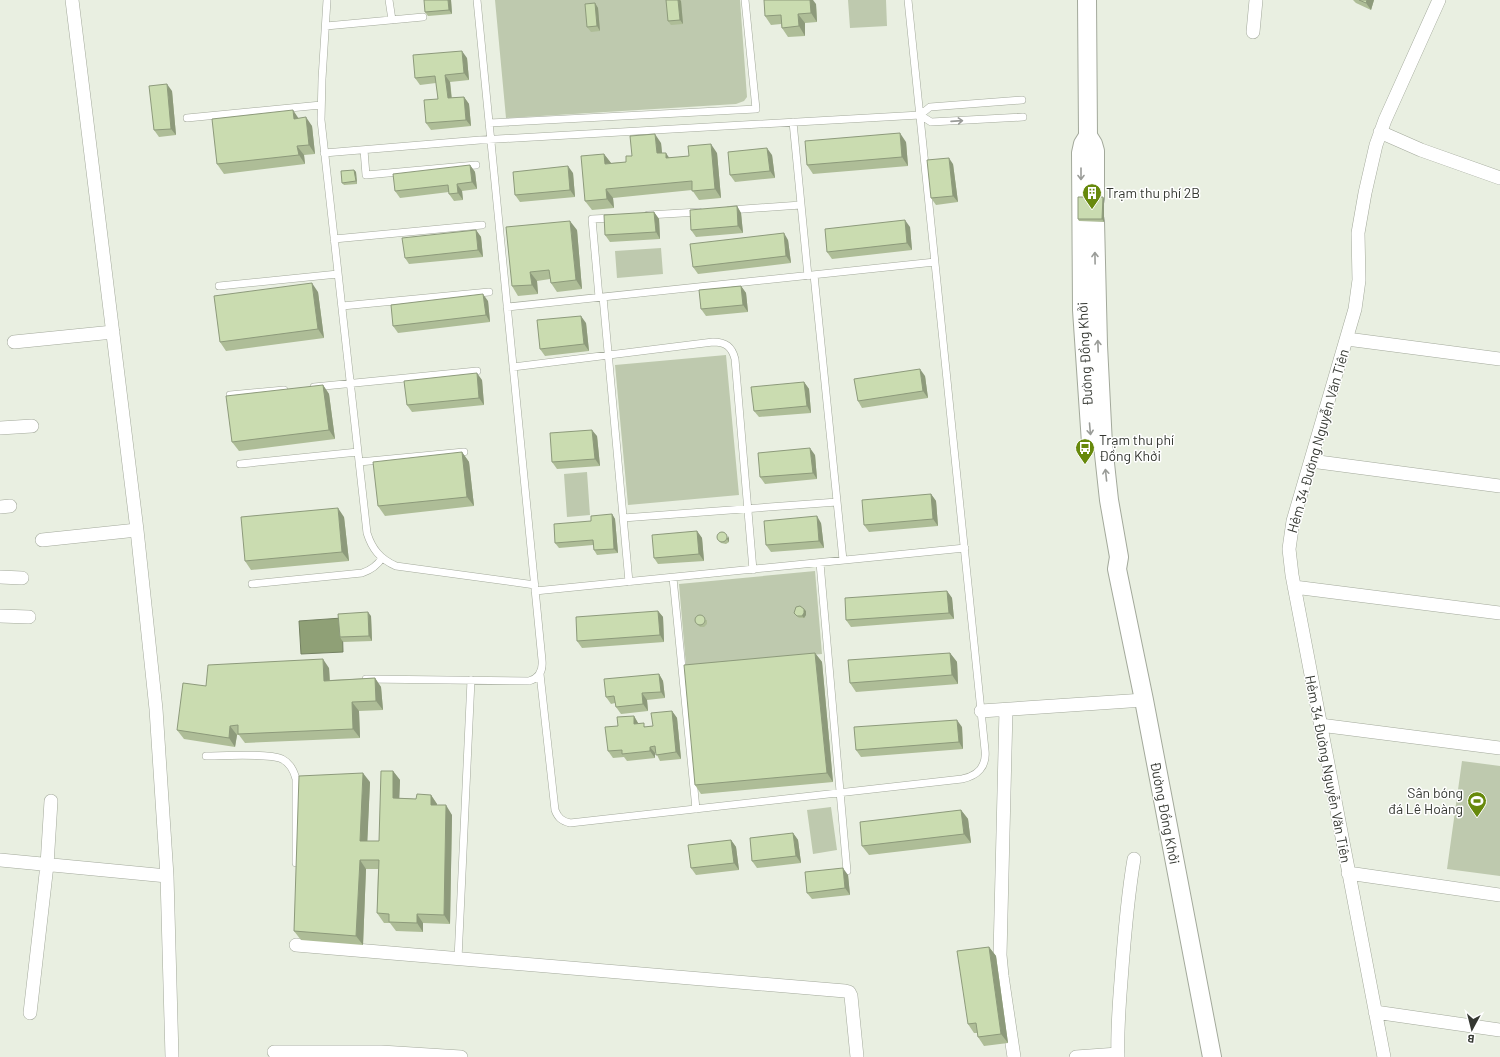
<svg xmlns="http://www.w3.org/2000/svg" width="1500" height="1057" viewBox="0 0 1500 1057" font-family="Barlow,sans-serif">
<rect width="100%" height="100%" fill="#e9efe1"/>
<path fill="#bec9ae" d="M495,0H740L747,97L744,101L736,104L506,118Z
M848,0H886L887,26L850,28Z
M661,248L663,274L617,278L615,251Z
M726,355L739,495L628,505L615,365Z
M587,472L590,515L567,517L564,474Z
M815,571L822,654L686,666L679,584Z
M1462,761L1500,766V876L1447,869Z
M831,807L837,850L813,854L807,810Z"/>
<path fill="#8fa076" stroke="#748162" d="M342,618L343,652L301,654L299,621Z"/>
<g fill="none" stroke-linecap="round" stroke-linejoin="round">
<defs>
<path id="service" d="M327,0L322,79L321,120L367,533C372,549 380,559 396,566L535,585
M389,0L392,20
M326,26L423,17
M920,115L931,122L1023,117
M187,118L321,105
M793,122L808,276
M489,123L756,109L745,0
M364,150L366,175L476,165
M324,153L480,140L920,115L930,107L1022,100
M730,210L801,205
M648,215L699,212
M334,239L482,225
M814,275L843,560
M219,286L338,274
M599,297L592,219L613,218
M603,297L629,582
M342,306L489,292
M507,307L935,262
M513,367L713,342C726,342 732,347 735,359L753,570
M314,387L477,371
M230,395L284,390
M359,462L464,452
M240,464L358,452
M623,518L837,502
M820,563L847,871
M673,578L696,809
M252,584L362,573C371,570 377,566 382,558
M535,591L965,548
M540,674L555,810C558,818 562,821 570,823L962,779C977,776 987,767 985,750L908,0
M366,679L529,681C540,678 543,670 542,660L477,0
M206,756C222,756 269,753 282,759C290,763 294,771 296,779V863
M458,959L471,680"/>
<path id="minor" d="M72,0L137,530L156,709L167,876L172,1057
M1253,32L1256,0
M1380,132L1421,150L1500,178
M1347,339L1500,359
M14,342L113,332
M0,428L32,426
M1311,461L1500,486
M0,507L10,506
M42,540L137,530
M0,577L22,578
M1294,587L1500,613
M0,616L29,617
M1006,710L1000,955L1002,976L1014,1057
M981,711L1144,700
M1320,725L1500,748
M0,860L167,876
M1348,873L1500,895
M296,945L845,991L849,992L851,996L857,1057
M1375,1012L1500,1030
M30,1013L47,865L51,801
M274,1052H381L461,1057
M1076,1057L1118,1054
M1118,1057C1117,1032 1119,1006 1121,981C1124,940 1127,899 1134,859
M1384,1057L1292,575L1289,549L1293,521L1355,309L1359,280L1358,233L1365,193L1376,145L1385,120L1439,0"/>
<path id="secondary" d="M1087,0L1088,136L1083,144L1081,153L1082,310L1091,443
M1088,136L1093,144L1095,151V199
M1095,221L1098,345L1103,445L1109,500L1119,557L1117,569L1144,700L1212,1057"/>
</defs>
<use href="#service" stroke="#a3a99b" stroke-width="8"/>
<use href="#minor" stroke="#a3a99b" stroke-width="14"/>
<use href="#secondary" stroke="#a3a99b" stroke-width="20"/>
<use href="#service" stroke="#fff" stroke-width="7"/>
<use href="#minor" stroke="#fff" stroke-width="13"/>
<use href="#secondary" stroke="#fff" stroke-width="18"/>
</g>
<path fill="#aebd97" d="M451,0L452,14L428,16L425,12Z
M666,0H680L681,1L683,24L671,25L668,21Z
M1353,0H1374L1371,10L1356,3Z
M595,3L598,8L600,31L591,32L587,27Z
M816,4L817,22L805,23V36L788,37L782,28L781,24L771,25L765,16Z
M467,58L469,80L450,82L452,98L464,97L469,104L471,126L431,130L426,123L438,99L436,83L420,85L415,78Z
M172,91L176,135L159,137L154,130Z
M299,118L312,126L315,154L304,155L305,164L224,174L217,164Z
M906,142L908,166L813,174L807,165Z
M661,143L662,153L669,158L717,153L721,198L699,200L692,190L613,198L614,208L592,210L585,201L604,154L611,163L626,162L632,156Z
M772,155L775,178L735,182L730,175Z
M953,164L958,202L936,205L931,198Z
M470,165L475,172L477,189L462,191L463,200L454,201L449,194V192L400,198L395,191Z
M354,170L356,172L357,184L344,185L342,183Z
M573,173L575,197L520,202L515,195Z
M1103,197L1104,199V222L1079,221L1078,219Z
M737,206L741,213L743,233L696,237L691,230Z
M654,212L659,219L660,239L610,242L605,235Z
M910,227L912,250L832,259L827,252Z
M476,230L481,237L483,257L409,264L405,258Z
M577,230L582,289L557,292L551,283L550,279L537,281L538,294L518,296L512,286Z
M788,240L791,263L698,274L693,267Z
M741,286L746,293L748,312L706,316L701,309Z
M318,292L324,338L226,351L220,342Z
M488,301L490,322L398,333L393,326Z
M586,323L589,351L545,356L540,349Z
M925,376L928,398L862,408L858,401Z
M482,380L484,405L412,412L407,405Z
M804,382L809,389L811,413L759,417L754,411Z
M323,385L329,394L335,439L239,451L232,442Z
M597,436L600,466L557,469L552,462Z
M462,452L469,462L474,506L385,516L378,506Z
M815,455L817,479L765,484L760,477Z
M931,494L936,501L938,526L869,532L864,525Z
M612,514L615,519L618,553L597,555L594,550L593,545L559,548L555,543L591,521Z
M344,517L349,561L251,570L245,561Z
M821,523L824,548L771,552L766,545Z
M697,531L702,538L704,561L658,564L654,558Z
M717,538H729V542L726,544L721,543Z
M947,591L952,598L954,619L851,627L846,620Z
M658,611L663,617L664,642L582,648L577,641Z
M806,611V615L804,618H799L794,613Z
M371,616L372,641L343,642L340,637Z
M707,620V624L704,627H700L695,621Z
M815,653L822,662L833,782L701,794L695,785Z
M950,653L957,662L958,684L856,692L850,683Z
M329,668L330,680L375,678L381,687L383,710L359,711L360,738L245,743L239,735H237L235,747L184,739L177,730L206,686Z
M659,674L663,681L665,698L647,700L648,711L621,714L616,707L615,703L611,704L606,697Z
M672,711L677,718L681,759L660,761L656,753H655V758L627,761L624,757L613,758L608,751L618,726L634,716L638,723L639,724L646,727L653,726Z
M962,727L963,749L861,757L856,750Z
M393,771L400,780L399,798L416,799L431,795L437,804V805L452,815L450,924L423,923V932L396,931L390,923H384L377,913L378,869H366L363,945L301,940L294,931L370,782L367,841H379Z
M961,810L968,819L971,843L869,855L862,846Z
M793,833L798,840L801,863L757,868L752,861Z
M731,840L736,847L739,870L696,875L691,868Z
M848,875L850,895L812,899L807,893Z
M989,947L996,956L1008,1043L984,1046L978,1037L977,1033H974L968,1024Z"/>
<path fill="#8d9a7b" d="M448,0H451L452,14L449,10Z
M678,0H680L681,1L683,24L680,20Z
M809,0H813L816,4L817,22L811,13Z
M1367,0H1374L1371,10L1366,3Z
M595,3L598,8L600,31L597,26Z
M798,14L805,23V36L799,26Z
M462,51L467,58L469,80L464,73Z
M445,75L450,82L452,105L448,98Z
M167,84L172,91L176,135L171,129Z
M464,97L469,104L471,126L466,120Z
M293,110L299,119H294Z
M306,117L312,126L315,154L309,145Z
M900,133L906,142L908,166L902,157Z
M655,134L661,143L663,163L657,153Z
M711,144L717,153L721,198L715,189Z
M297,146L304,155L305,164L299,155Z
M767,148L772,155L775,178L770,171Z
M666,153L672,162L666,158Z
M604,154L611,163L605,164Z
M949,158L953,164L958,202L953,196Z
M470,165L475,172L477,189L472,182Z
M568,166L573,173L575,197L570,190Z
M354,170L356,172L357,184L356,181Z
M457,184L462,191L463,200L458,193Z
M606,189L613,198L614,208L607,199Z
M1103,197L1104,199V222L1102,219Z
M737,206L741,213L743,233L738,226Z
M654,212L659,219L660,239L656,232Z
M905,220L910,227L912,250L907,243Z
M570,221L577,230L582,289L576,280Z
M476,230L481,237L483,257L478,250Z
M784,233L788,240L791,263L786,256Z
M530,272L537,281L538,294L532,285Z
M312,283L318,292L324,338L318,329Z
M741,286L746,293L748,312L743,305Z
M483,294L488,301L490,322L486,315Z
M581,316L586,323L589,351L584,344Z
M920,369L925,376L928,398L923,391Z
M477,373L482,380L484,405L479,398Z
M804,382L809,389L811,413L807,406Z
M323,385L329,394L335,439L329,430Z
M592,430L597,436L600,466L595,459Z
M810,448L815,455L817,479L813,473Z
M462,452L469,462L474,506L467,497Z
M931,494L936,501L938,526L933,519Z
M338,508L344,517L349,561L342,552Z
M612,514L615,519L618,553L614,549Z
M817,516L821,523L824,548L819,541Z
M697,531L702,538L704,561L699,554Z
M728,536L729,538V542L727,539Z
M947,591L952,598L954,619L949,613Z
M804,609L806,611V615L804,618L802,616Z
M658,611L663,617L664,642L660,635Z
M368,612L371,616L372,641L369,636Z
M815,653L822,662L833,782L827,773Z
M950,653L957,662L958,684L952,675Z
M323,659L329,668L330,690L324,681Z
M659,674L663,681L665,698L661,692Z
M375,678L381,687L383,710L376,701Z
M642,693L647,700L648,711L643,704Z
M352,702L359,711L360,738L353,729Z
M672,711L677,718L681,759L676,752Z
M634,716L638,723L639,731L634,724Z
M957,720L962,727L963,749L959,742Z
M230,726L237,735L235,747L229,738Z
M650,747L655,753V758L650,751Z
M393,771L400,780L399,807L393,798Z
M363,773L370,782L367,850L360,841Z
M431,795L437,804V814L431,805Z
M446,805L452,815L450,924L444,915Z
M961,810L968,819L971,843L964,834Z
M793,833L798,840L801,863L796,856Z
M731,840L736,847L739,870L734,863Z
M360,860L366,869L363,945L356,936Z
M843,868L848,875L850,895L845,888Z
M417,914L423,923V932L417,923Z
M989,947L996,956L1008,1043L1001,1034Z"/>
<path fill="#cadcb0" stroke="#8d9a7b" d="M424,0H448L449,10L425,12Z
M666,0H678L680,20L668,21Z
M764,0H810L811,13L798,14L799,26L782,28L781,15L765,16Z
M1359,0H1367L1366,3Z
M595,3L597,26L587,27L585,4Z
M462,51L464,73L445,75L448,98L464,97L466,120L426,123L424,100L438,99L435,76L415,78L413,55Z
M167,84L171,129L154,130L149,86Z
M293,110L294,119L306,117L309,145L297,146L299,155L217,164L212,119Z
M900,133L902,157L807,165L805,141Z
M655,134L657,153H666V158L689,156L688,146L711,144L715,189L692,191V181L606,189L607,199L585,201L581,156L604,154L605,164L626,162V156H632L630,136Z
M767,148L770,171L730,175L728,152Z
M949,158L953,196L931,198L927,160Z
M470,165L472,182L457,184L458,193L449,194L448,185L395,191L393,174Z
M568,166L570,190L515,195L513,172Z
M354,170L356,181L342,183L341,171Z
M1078,197H1103L1102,219H1078Z
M737,206L738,226L691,230L690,210Z
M654,212L656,232L605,235L604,215Z
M905,220L907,243L827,252L825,229Z
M570,221L576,280L551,283L549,270L530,272L532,285L512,286L506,227Z
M476,230L478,250L405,258L402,238Z
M784,233L786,256L693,267L690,244Z
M312,283L318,329L220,342L214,296Z
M741,286L743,305L701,309L699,290Z
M483,294L486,315L393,326L391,305Z
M581,316L584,344L540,349L537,320Z
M920,369L923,391L858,401L854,379Z
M477,373L479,398L407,405L404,381Z
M804,382L807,406L754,411L751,387Z
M323,385L329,430L232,442L226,396Z
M592,430L595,459L552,462L550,433Z
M810,448L813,473L760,477L758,453Z
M462,452L467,497L378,506L373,462Z
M931,494L933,519L864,525L862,500Z
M338,508L342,552L245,561L241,517Z
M612,514L614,549L594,550L593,540L555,543L554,524L591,521V516Z
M817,516L819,541L766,545L764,521Z
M697,531L699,554L654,558L652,535Z
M717 537a5 5 0 1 1 10 0a5 5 0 1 1-10 0Z
M947,591L949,613L846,620L845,598Z
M800,606L804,609V613L802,616H797L794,613L796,607Z
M658,611L660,635L577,641L576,617Z
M368,612L369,636L340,637L338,614Z
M695 620a5 5 0 1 1 10 0a5 5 0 1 1-10 0Z
M815,653L827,773L695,785L684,665Z
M950,653L952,675L850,683L848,660Z
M323,659L324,681L375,678L376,701L352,702L353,729L238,734V725L230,726L229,738L177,730L183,683L206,686L208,665Z
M659,674L661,692L642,693L643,704L616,707L614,696L606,697L604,679Z
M672,711L676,752L656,755L655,746L650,747V751L622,754V750L608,751L605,727L618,726L617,717L634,716V724L644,723V727L653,726L651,713Z
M957,720L959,742L856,750L854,727Z
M381,771H393V798L416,799L417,794L431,795V805H446L444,915L417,914V923L389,922V914L377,913L379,860H360L356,936L294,931L299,776L363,773L360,841H379Z
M961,810L964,834L862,846L860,822Z
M793,833L796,856L752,861L750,838Z
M731,840L734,863L691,868L688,845Z
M843,868L845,888L807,893L805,872Z
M989,947L1001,1034L978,1037L976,1023L968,1024L957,951Z"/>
<defs><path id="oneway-shaft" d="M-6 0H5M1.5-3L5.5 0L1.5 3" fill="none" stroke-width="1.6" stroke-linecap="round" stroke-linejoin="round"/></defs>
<g stroke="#9a9c98">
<use href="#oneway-shaft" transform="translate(957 121) rotate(-4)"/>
<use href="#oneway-shaft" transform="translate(1081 174) rotate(90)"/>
<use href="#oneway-shaft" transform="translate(1095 258) rotate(-91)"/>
<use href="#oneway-shaft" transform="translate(1098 346) rotate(-92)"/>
<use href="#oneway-shaft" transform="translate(1090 429) rotate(85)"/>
<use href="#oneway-shaft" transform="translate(1106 475) rotate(-96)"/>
</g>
<defs>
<symbol id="building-pin" viewBox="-11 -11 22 30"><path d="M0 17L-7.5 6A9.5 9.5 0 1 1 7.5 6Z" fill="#67890c" stroke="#fff"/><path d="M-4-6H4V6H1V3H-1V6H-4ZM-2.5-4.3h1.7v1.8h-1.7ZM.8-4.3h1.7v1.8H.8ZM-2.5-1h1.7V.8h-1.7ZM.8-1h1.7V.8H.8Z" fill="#fff"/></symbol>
<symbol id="bus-pin" viewBox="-11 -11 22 30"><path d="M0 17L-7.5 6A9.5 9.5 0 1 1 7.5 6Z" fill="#67890c" stroke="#fff"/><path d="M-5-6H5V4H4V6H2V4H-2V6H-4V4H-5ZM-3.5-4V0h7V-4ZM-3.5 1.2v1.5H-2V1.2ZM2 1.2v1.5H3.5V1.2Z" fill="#fff"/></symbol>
<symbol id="stadium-pin" viewBox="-11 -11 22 30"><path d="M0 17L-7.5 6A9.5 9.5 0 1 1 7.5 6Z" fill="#67890c" stroke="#fff"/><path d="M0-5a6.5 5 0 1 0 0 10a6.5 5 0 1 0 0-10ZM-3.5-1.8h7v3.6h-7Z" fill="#fff"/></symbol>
</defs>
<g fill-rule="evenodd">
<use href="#building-pin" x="1081" y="182" width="22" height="30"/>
<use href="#bus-pin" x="1074" y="437" width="22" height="30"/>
<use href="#stadium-pin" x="1466" y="790" width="22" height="30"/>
</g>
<g text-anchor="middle" stroke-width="3" stroke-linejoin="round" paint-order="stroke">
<g font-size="14" fill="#353832" stroke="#fff" text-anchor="start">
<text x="1106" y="198">Trạm thu phí 2B</text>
<text x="1099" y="445">Trạm thu phí<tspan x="1099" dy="16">Đồng Khởi</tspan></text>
<text x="1463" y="798" text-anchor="end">Sân bóng<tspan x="1463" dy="16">đá Lê Hoàng</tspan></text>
</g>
<g font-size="14" fill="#353832" stroke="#fff">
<text transform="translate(1085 354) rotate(-93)" y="5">Đường Đồng Khởi</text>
<text transform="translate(1318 441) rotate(-74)" y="5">Hẻm 34 Đường Nguyễn Văn Tiên</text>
<text transform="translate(1328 769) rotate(79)" y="5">Hẻm 34 Đường Nguyễn Văn Tiên</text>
<text transform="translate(1165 813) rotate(79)" y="5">Đường Đồng Khởi</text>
</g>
</g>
<g transform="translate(1472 1029) rotate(187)" stroke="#ffffff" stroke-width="3" paint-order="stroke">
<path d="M0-3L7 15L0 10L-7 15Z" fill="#353832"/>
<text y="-6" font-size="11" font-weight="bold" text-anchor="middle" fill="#353832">B</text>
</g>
</svg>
